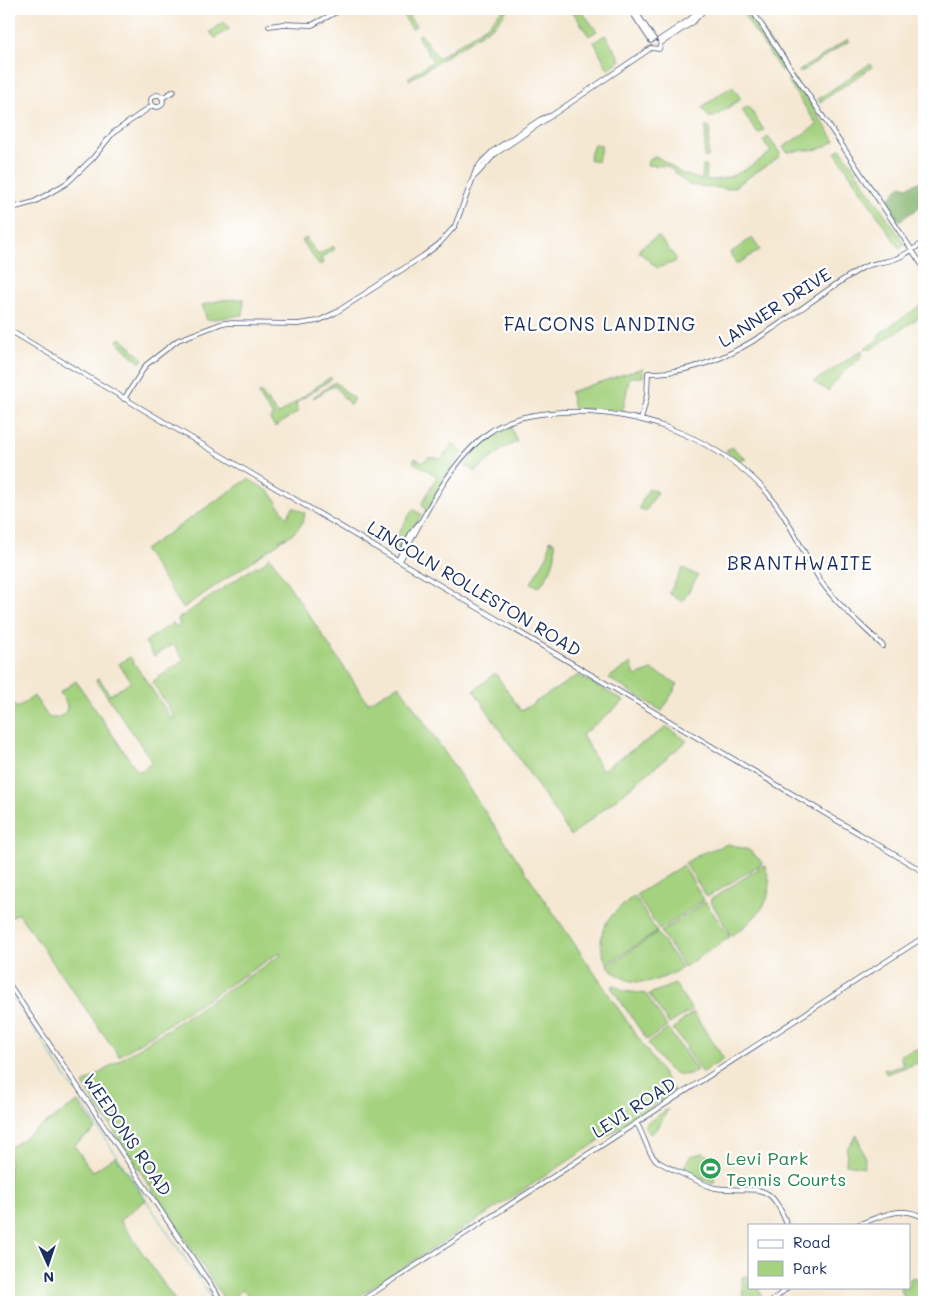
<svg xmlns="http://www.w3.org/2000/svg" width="933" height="1311" viewBox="0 0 933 1311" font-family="Mali,sans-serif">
<rect width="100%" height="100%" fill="#fff"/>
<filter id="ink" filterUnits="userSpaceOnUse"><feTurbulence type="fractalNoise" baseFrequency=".02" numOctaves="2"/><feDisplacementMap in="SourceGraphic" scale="10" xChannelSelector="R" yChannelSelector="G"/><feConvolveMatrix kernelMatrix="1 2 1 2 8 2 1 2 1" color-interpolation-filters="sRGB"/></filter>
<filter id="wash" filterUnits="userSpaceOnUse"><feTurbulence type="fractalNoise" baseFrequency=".0096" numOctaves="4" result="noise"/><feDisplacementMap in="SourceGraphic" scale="20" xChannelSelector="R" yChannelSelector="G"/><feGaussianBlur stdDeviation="1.12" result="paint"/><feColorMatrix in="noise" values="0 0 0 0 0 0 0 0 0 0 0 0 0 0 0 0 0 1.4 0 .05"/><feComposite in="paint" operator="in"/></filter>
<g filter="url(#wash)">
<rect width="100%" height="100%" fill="#f5e8d3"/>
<path fill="#a5d27f" stroke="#60806e" d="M399,9H404L416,26L412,29Z
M503,9H508L496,24L410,80L408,78L433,61L417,36L421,34L438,58L488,25Z
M571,9H580L597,31L589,36Z
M740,9H747L787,67L781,71Z
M224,22L229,29L215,38L210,32Z
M605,35L621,60L608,69L594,42Z
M848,39L849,41L800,73L799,71Z
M870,64L872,67L820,102L818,99Z
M792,76L835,141L820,149L787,152L783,147L817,125L787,80Z
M732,86L741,99L714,117H709L702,107Z
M748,106L764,130L758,134L742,110Z
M706,126L710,127L708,157H704Z
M768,137L780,153L779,157L734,187L727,189L689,185L667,166L647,165L648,161L656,156L683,174L702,180L703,166H707L706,180C732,181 750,167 771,152L763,141Z
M594,144L602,146L597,162L589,159Z
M841,149L905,244L899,248L835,152Z
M658,236L676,258L675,262L657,268L639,252L640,248Z
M306,238L318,255L333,246L335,249L321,258L323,263L319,265L302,241Z
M752,238L760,250L739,263H736L730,253Z
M244,299L243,315L207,320L202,305L222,300Z
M924,303V314L870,350L865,348L879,339V334Z
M121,338L143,359L140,363L117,341Z
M862,350V356L840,376L828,391L814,382Z
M643,368V377H631L629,380L623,410L574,409L570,392Z
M330,377L332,379L297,402L296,406L299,411L275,427L270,420L273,416L258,394L261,392L278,415Z
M335,382L354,399L350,405L334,385L314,398L313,397Z
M511,427L517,442L504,448L475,472L466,466C475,446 492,437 511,427Z
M451,442L463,453L449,470L427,513L422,504L437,476L413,462L415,458L422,462L430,457L441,459L451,447Z
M732,447L746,459L739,461L726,451Z
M248,479L270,492L287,518L293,507L305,513C304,527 292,536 280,540V542L183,608L144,550Z
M649,488L657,492L646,511L639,508Z
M413,509L422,515L408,534L399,554L389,549Z
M550,540L555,543C557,560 550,574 539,587L531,583L548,554Z
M270,557L368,703L399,685L675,1092L350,1302H282L279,1298L270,1302L248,1296L243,1290L226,1302L83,1084L281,955L280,952L119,1056L18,913L9,919V699L17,708L34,696L48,717C54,720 67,716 67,707C67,703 62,696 60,692L76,681L138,772L151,764L152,761L96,680L99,678L110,695L131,682L119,664L130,657L172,719L174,716L152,682L184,660L173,644L154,656L145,642L173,623L176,627L180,625L178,619L256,566L259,567Z
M683,568L698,576L682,602L669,593Z
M631,663L635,676L652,670L678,684L662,711L608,678Z
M495,673L521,711L578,675L624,701L582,735L602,770L667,727L687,741L571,836L474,691Z
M728,844L749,850L763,863L707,897L685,863L702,853Z
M683,865L704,900L660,930L636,895Z
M764,865C781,897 756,919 731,936L710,900Z
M634,896L657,932L607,964C591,932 610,914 634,896Z
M705,902L730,937L684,967L661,932Z
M657,933L682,968C657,983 630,991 608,966Z
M675,984L692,1010L669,1024L649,994Z
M614,985L624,991L646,994L667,1027L647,1040L611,987Z
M693,1012L724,1059L702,1073L686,1050L687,1047L673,1029Z
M668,1029L697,1070C673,1086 660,1059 648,1043Z
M920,1048L924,1052V1061L886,1074L884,1069L888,1070L903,1065L900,1055Z
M78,1102L96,1129L74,1145L92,1172L116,1156L146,1200L120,1220L176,1302H9V1148Z
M668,1109L658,1128L650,1134L645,1127V1124Z
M857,1135L865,1158L864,1167L846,1164L847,1148Z
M703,1153L716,1159L714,1183L703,1180L683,1168L691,1156Z
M747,1276L749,1277V1287H759L763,1302H743L742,1277Z
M915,1277L924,1302H906L900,1287H909V1279Z"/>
<path fill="#84b46e" stroke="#507266" d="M924,180V204L899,221L886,202L901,185L907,187Z"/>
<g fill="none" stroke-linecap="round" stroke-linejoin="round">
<path stroke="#42afbf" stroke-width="1" d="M9,993L18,1007
M21,1011L38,1035
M41,1040L75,1091
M82,1104L214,1302"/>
</g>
</g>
<g filter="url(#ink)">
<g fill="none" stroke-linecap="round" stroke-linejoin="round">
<defs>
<path id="secondary" d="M630,9L651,41
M634,9L654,39
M751,9L924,268
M269,26L283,24L312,25L342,9
M659,40L689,20L701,9
M651,48L659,49L661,43L693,22L705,9
M151 101a6 6 0 1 1 12 0a6 6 0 1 1-12 0Z
M162,98L174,91
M476,175L495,154L651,48
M9,209L34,202L67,183L93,158L113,133L153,105
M9,330L924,872
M124,399L146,365L178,340L223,323L298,324L318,321L335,313L423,256L439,244L455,226L476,170L481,163L493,151L541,119L549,116
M641,420L647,395L648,373C734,374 793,308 862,268C873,262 884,263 895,259C906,255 915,248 924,242
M398,560L411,533L421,521
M400,561C423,518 448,464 487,434C509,417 534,414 562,412C634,409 710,434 762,487C788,515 800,548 820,580C836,604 862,625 883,646
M9,984L222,1302
M637,1124C644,1134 647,1153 656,1160C662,1165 707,1186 715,1188C755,1194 769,1176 787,1225
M857,1225C880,1217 901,1204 924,1218
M359,1302L924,937
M771,1302L788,1287"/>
</defs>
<use href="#secondary" stroke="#3c4b70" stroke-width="5.5"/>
<use href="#secondary" stroke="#fff" stroke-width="4"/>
</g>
</g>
<defs>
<symbol id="stadium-disc" viewBox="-11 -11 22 22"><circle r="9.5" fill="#2e9e5b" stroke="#fff"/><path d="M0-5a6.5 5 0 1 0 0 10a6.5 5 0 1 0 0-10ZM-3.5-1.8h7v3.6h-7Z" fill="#fff"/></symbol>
</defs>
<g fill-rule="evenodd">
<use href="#stadium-disc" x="698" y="1156" width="25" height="25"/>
</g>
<g text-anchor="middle" stroke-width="4.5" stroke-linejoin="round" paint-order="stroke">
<g font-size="18" fill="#1b2f5e" stroke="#fff">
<text transform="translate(775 308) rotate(-33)" y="6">LANNER DRIVE</text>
<text transform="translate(474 589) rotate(31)" y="6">LINCOLN ROLLESTON ROAD</text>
<text transform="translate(634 1108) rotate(-33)" y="6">LEVI ROAD</text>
<text transform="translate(127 1135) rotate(56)" y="6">WEEDONS ROAD</text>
</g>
<g font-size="18" fill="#27864d" stroke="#fff" text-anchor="start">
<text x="726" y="1165">Levi Park<tspan x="726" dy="21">Tennis Courts</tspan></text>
</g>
<g font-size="19" letter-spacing="1" fill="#1b2f5e" stroke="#fff">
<text x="600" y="331">FALCONS LANDING</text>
<text x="800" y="570">BRANTHWAITE</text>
</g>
</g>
<rect width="933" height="1311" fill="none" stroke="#fff" stroke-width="30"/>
<rect x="748" y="1224" width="162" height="65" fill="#ffffff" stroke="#a4acbf"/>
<rect x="758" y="1240" width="25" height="8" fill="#ffffff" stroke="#a4acbf"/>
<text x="793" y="1248" font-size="15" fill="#1b2f5e">Road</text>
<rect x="758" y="1261" width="25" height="15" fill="#a5d27f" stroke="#a4acbf"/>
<text x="793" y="1274" font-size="15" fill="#1b2f5e">Park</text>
<g transform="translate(48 1264) rotate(177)" stroke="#ffffff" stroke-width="4" paint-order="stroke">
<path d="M0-4L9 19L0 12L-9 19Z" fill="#1b2f5e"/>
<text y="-8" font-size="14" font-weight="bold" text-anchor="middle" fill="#1b2f5e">N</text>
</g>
</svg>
